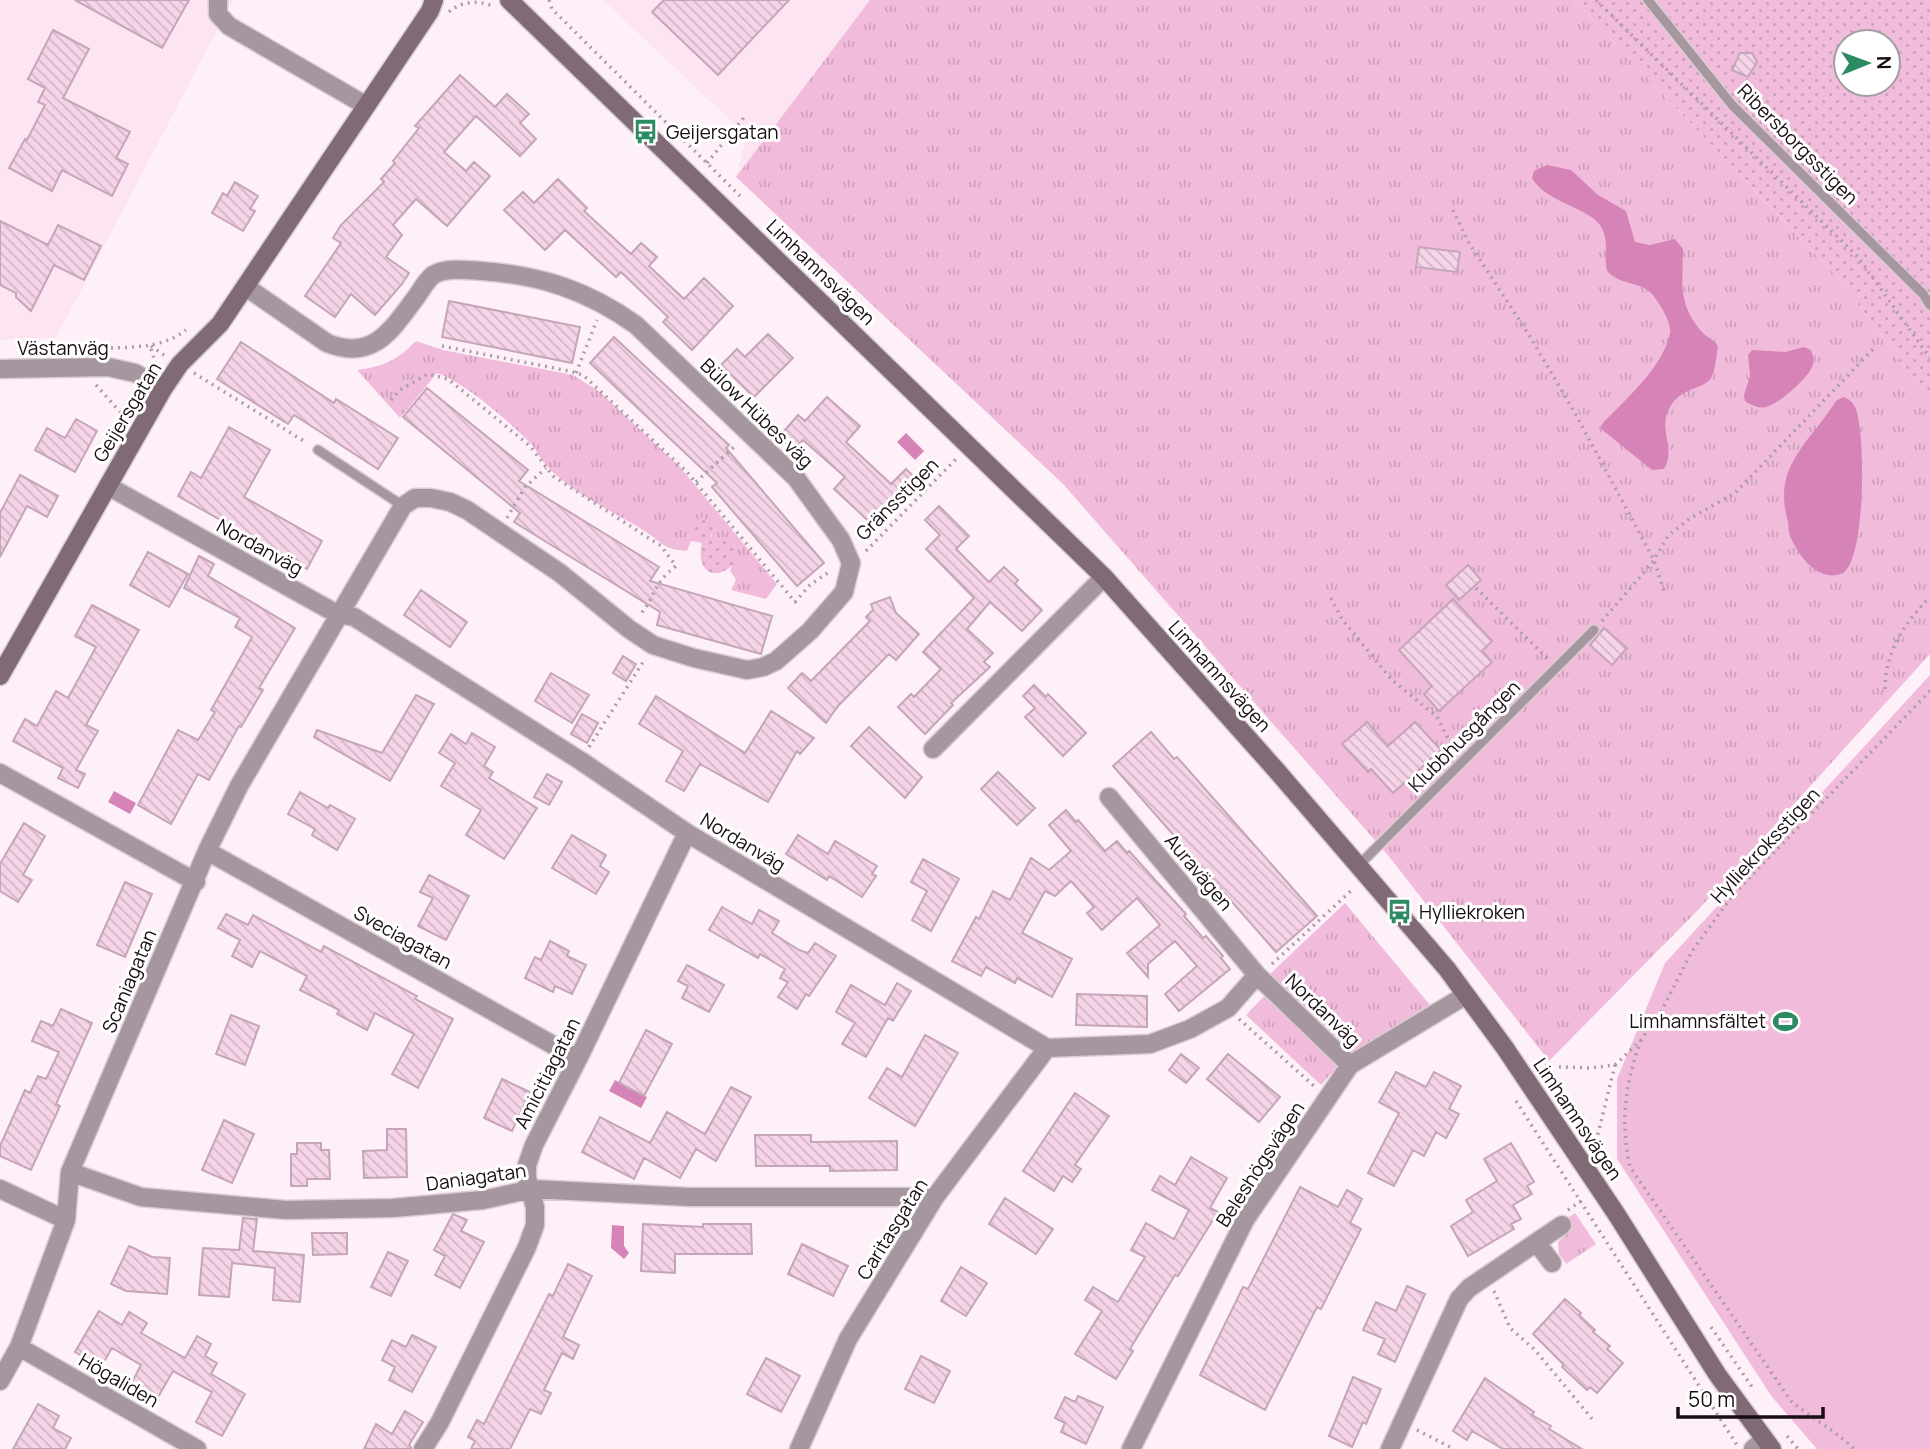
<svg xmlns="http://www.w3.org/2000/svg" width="1930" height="1449" viewBox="0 0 1930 1449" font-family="Manrope,sans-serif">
<defs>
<pattern id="grass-tufts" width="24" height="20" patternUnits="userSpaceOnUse" patternTransform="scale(1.75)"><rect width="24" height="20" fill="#f1bcdc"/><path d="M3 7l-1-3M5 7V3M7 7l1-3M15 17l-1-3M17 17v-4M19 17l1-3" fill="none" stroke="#cea0bc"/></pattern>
<pattern id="park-dots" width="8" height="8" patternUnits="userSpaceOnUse" patternTransform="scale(1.75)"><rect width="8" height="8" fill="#f1bcdc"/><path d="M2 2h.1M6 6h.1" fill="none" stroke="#cea0bc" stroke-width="1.8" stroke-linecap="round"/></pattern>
<pattern id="building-back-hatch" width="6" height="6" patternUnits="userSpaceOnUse" patternTransform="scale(1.75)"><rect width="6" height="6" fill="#f6d4e8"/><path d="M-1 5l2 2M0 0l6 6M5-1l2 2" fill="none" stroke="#d2b5c6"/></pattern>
</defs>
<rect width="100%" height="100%" fill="#fef0f8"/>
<path fill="#fde4f3" d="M0,0H233L56,338L0,340Z
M603,0H870L736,177L747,136Z"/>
<path fill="url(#grass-tufts)" d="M870,0H1574L1838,278L1930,400V654L1699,909L1549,1061L1387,854L1063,484L736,177Z
M416,341L443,350L573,375L600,392L680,467L777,584L766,599L731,590L736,580L730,570L733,565L712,538V518L702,543L691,541L687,551C660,549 662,541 640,528C611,511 569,491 546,465C540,459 537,450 531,444C510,422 464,382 437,373L400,418L357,370C385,366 396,361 416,341Z
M1345,903L1430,1005L1351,1054L1270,974Z
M1265,995L1340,1064L1321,1085L1246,1015Z
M1575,1213L1596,1244L1566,1264L1559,1254L1558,1242L1568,1232L1563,1221Z"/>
<path fill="url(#park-dots)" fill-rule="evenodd" d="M1574,0H1930V400L1838,278ZM1846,42H1888V84H1846Z
M704,517L706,520L712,518L717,531L711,534L712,538L726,539L735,550L733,565C711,584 696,568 702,543L690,522Z"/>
<path fill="#f1bcdc" d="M1930,675V1449H1817L1772,1397L1617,1159V1079L1665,963Z"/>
<path fill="#d683b8" d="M1547,165L1571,170L1598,195L1626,211L1635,242L1650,245L1675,239L1683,249C1683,281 1677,303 1701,331C1706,337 1713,339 1718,346C1716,355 1716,370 1711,378C1702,391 1679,386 1668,411C1659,431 1676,449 1664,469L1652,470L1600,428L1603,423C1625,400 1664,366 1670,333C1672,323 1659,302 1652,294C1642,282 1621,285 1609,273C1600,265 1615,235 1594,219C1576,205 1544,199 1532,178L1534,171Z
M1804,347L1811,350C1813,356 1815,361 1812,367C1807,379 1779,404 1766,407C1759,409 1751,405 1745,401L1744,395L1750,376L1748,355L1752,350L1785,352Z
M1843,397C1849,399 1852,401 1855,407C1866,430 1866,559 1843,573C1831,579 1818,573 1809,565C1802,558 1792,543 1789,533C1788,529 1789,526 1788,522C1772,466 1808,445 1836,401Z
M906,433L924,451L915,460L897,442Z
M114,791L136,803L130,814L108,802Z
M615,1080L647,1097L641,1108L609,1091Z
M612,1225L624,1226V1246L629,1253L624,1259L611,1248Z"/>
<path fill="url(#building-back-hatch)" stroke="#c6a5b9" stroke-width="2" d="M75,0H189L162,48Z
M664,0H789L718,75L652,12Z
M53,30L89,49L63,98L130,132L116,158L128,164L112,196L62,170L52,191L9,168L25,139L27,140L45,105L38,102L45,88L28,79Z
M1740,53H1752L1757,62L1748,77L1732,70Z
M460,75L495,107L507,94L529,114L520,123L536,139L520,156L476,116L444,152L466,171L474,162L490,176L447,226L416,199L393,225L402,235L386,257L409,273L402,284L375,315L351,294L335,317L305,296L341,243L333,238L341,225L384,182L381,179L395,163L393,161L419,128L415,126Z
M558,179L587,208L584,211L631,254L641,243L657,257L649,266L684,299L704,278L733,306L692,350L663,322L668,317L621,272L616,277L565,230L545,250L504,210L523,192L534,203Z
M235,182L258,196L250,209L255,211L243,231L212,213L223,193L227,196Z
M0,221L48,245L58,225L101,246L84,280L54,265L31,311L16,297V293L0,285Z
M1419,247L1460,252L1457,272L1416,267Z
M449,301L580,327L572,363L442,337Z
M768,334L793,358L754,397L721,365L737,349L745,357Z
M614,337L729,445L726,448L824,563L797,586L712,487L717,483L590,363Z
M241,342L334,403L336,399L398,438L378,469L294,415L288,424L217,379Z
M427,388L528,470L519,481L659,567L650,581L772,616L761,654L657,625L660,612L514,522L520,513L403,417Z
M827,397L860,426L846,442L891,484L906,469L918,481L875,527L834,489L845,477L803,440L794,450L779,437L798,415L805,421Z
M76,419L97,431L75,472L35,450L47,428L65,438Z
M229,427L270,450L244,497L322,541L307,569L178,496L191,472L201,478Z
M20,475L58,496L47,517L27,506L0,557V513Z
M939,506L969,536L956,549L989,582L1004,567L1018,580L1015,584L1042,610L1022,631L990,602L967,629L993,653L984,662L990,667L951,703L953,705L925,734L898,707L911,694L914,697L941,669L923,652L974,598L926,549L940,535L925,520Z
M148,552L188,574L169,607L130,585Z
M199,556L214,564L208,576L295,628L259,688L263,690L241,727L239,726L209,780L198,774L171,824L138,805L178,730L198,740L215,712L211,710L252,637L235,627L240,618L184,588Z
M1468,565L1481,580L1459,600L1446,585Z
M421,590L467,622L450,647L404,615Z
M890,597L896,613L919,634L896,660L889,654L838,706L826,723L788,688L802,673L811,681L870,621L866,617L873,610L871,604Z
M1453,599L1492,641L1482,651L1492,662L1439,711L1424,694L1432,686L1399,650Z
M92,605L139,630L86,725L98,731L76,770L85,774L78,788L58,778L63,768L13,741L25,719L37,726L56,691L68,698L96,647L75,636Z
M1604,628L1627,648L1612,665L1590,645Z
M623,656L636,664L626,681L613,673Z
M551,673L589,695L572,723L535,701Z
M1034,685L1046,697L1048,694L1086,733L1063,756L1025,717L1035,708L1023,696Z
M416,695L434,704L390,781L314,737L317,730L382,753Z
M656,696L745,753L771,711L814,738L800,754L797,751L768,802L700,764L684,791L666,781L683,751L639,724Z
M582,714L598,723L587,743L571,734Z
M1367,722L1388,746L1415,722L1441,750L1393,793L1371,769L1368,772L1342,744Z
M869,727L922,777L905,798L851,746Z
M1151,732L1174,759L1177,757L1317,916L1276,952L1113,766Z
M472,733L495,747L484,766L493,772L489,778L537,808L504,859L466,835L481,810L441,786L455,763L439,753L451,734L466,744Z
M998,772L1035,808L1017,825L981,789Z
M547,774L562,782L549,805L534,797Z
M300,792L328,808L330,805L355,819L337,850L312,835L315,829L288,814Z
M1066,810L1076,822L1078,820L1105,851L1117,841L1127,853L1129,851L1186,914L1184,916L1203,938L1206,936L1223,956L1221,958L1230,969L1179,1011L1165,994L1197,966L1175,941L1148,964V977L1127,953L1160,925L1137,898L1102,930L1087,913L1094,907L1071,881L1055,896L1045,891L1022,933L1072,959L1052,997L1017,978L1015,983L986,967L981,976L952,961L976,917L979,919L993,891L1010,900L1031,858L1049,870L1071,851L1049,825Z
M24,823L45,836L23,875L32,880L18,902L0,891V864Z
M572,835L606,855L600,866L609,872L596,894L552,868Z
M798,835L828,854L835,841L877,866L872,874L876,876L862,897L829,876L827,880L786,854Z
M923,859L959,879L931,931L912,920L927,891L911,882Z
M429,875L469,896L446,940L418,926L433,898L420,892Z
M125,882L152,894L125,957L97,945Z
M722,907L752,924L759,910L779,921L772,933L799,950L808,953L815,943L836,956L809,996L806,994L797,1009L778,997L788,982L780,978L785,969L760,954L758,958L709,930Z
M226,914L248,925L253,915L321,952L324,946L417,996L415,999L453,1019L418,1088L392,1074L414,1034L375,1013L367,1030L337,1014L339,1010L300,990L307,976L260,951L252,967L232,956L240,940L218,928Z
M550,941L569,951L567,956L586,965L572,994L555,986L553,992L525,978L535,957L541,960Z
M687,965L724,985L709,1012L682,998L688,986L678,981Z
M897,983L911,991L893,1021L888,1018L866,1057L842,1044L855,1023L836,1012L851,985L885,1005Z
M1077,994L1147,996V1027L1076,1025Z
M61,1009L92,1023L56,1104L60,1106L31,1170L0,1156V1146L25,1090L30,1093L38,1076L46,1079L59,1052L32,1041L41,1021L53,1026Z
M231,1015L259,1026L245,1065L216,1054Z
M646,1030L672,1044L644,1096L619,1083Z
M925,1035L958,1053L915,1126L869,1098L887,1068L902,1077Z
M1181,1054L1199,1068L1186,1083L1169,1070Z
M1228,1054L1280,1097L1259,1122L1207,1079Z
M1396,1072L1426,1087L1434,1072L1461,1086L1449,1109L1459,1114L1446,1138L1436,1132L1424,1156L1413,1150L1394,1186L1368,1173L1399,1113L1379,1102Z
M502,1079L530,1092L512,1131L484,1118Z
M731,1087L751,1097L716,1161L696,1149L680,1178L644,1158L634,1179L582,1152L600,1117L650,1143L667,1112L705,1134Z
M1075,1093L1109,1116L1075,1165L1081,1169L1072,1182L1063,1176L1054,1191L1023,1171Z
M224,1120L254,1134L232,1183L202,1170Z
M387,1129H406L407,1177L364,1178L363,1151L387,1150Z
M755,1135H811V1142L897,1141V1170L830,1171V1166H756Z
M297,1143H321V1150H329L330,1179H307V1186H291V1154H297Z
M1511,1143L1534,1182L1527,1186L1532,1194L1513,1205L1521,1219L1511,1224L1514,1229L1468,1256L1451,1226L1473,1212L1466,1200L1497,1181L1484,1159Z
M1191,1157L1227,1178L1210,1208L1218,1212L1178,1276L1175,1275L1130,1349L1133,1351L1116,1379L1075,1354L1102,1311L1085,1300L1093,1287L1118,1302L1145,1257L1131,1250L1146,1223L1174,1239L1189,1210L1152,1190L1160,1176L1175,1185Z
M1300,1187L1338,1207L1347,1190L1362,1199L1350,1223L1361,1229L1321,1309L1317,1307L1265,1410L1200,1375L1243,1287L1248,1289Z
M1005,1198L1053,1229L1036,1254L989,1224Z
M453,1214L467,1220L461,1231L484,1242L460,1288L435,1275L445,1256L434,1250Z
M243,1218L257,1219L253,1251L304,1255L300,1302L273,1300L275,1268L232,1263L229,1297L199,1295L203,1248L239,1250Z
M643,1224L703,1227V1224H751L752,1254H675V1273L641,1271Z
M312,1233H347V1254L313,1255Z
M802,1244L848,1266L833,1296L788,1274Z
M129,1246L152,1257L170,1258L167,1294L126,1291L111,1284Z
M388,1252L408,1261L391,1296L371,1287Z
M568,1264L592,1276L563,1337L579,1345L573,1359L562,1353L544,1390L551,1393L541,1414L530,1409L510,1449H471L475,1441L468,1437L477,1420L484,1424L549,1294L553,1296Z
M961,1267L987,1283L966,1316L941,1301Z
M1407,1286L1425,1294L1395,1362L1378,1354L1385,1339L1363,1330L1376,1302L1396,1311Z
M1565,1299L1581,1313L1579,1315L1595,1330L1593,1332L1610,1346L1607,1349L1623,1363L1597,1393L1590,1387L1587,1390L1562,1367L1564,1365L1533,1334Z
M99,1311L122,1325L129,1312L147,1323L141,1333L185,1358L197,1336L211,1344L205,1356L217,1363L211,1374L245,1394L222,1436L196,1422L212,1392L173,1371L157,1399L131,1384L141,1365L112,1348L101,1367L75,1352Z
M412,1335L436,1347L412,1392L389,1380L395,1367L382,1360L392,1340L406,1347Z
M921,1356L950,1371L934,1403L905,1389Z
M766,1358L800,1376L781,1412L747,1394Z
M1353,1377L1381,1389L1366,1424L1363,1422L1352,1447L1329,1436Z
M1485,1378L1534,1412L1532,1415L1551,1426L1549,1429L1582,1449H1503L1472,1431L1467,1440L1453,1431Z
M1078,1396L1103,1407L1086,1444L1061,1432L1065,1423L1055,1418L1065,1397L1075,1402Z
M38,1404L59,1416L53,1428L71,1438L65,1449H13Z
M405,1411L423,1422L409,1445L412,1449H364L376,1424L392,1434Z"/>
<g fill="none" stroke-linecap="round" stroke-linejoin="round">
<defs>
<path id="lane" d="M1648,0L1732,105L1923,294L1930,305
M318,450L403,506
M1358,866L1594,630"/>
<path id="street" d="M218,0V14L229,26L365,105
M0,369L108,367L135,373L163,389
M108,486L337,614L354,617L581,761L687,833L1047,1048L1150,1044L1190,1029L1228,1008L1257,975
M933,749L1104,577
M0,773L196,882
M1109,797L1257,975L1350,1065
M207,851L578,1059
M70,1172L141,1197L286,1210L393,1208L483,1200L532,1189L690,1197H935
M0,1189L66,1220
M1537,1243L1552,1263
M19,1347L197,1449
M0,1381L19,1347L66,1220L70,1172L207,851L239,786L403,506L415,498H431L450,502L467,510L560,573L629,629L653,645L694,658L747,670L763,667L776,661L810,631L844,592L851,563L841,540L796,478L636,325C587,290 540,275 481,271C467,270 446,267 433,275C427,280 421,290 417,296C392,329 374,362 327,343L246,287
M423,1449L440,1422L527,1247L535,1225V1207L527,1178V1165L534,1145L578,1059L687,833
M799,1449L848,1339L935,1197L1047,1048
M1131,1449L1245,1220L1350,1065L1466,995
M1390,1449L1459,1299L1469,1288L1562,1225
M1753,1449L1764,1440"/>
<path id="secondary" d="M509,0L1104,577L1277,771L1447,969L1505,1048L1617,1215L1717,1374L1772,1449
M0,676L163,389L180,364L220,324L430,11L434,0"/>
</defs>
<use href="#lane" stroke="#d9ccd4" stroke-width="12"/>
<use href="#street" stroke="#d9ccd4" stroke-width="21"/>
<use href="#secondary" stroke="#d9ccd4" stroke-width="21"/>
<path stroke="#aa9da5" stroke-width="3.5" stroke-dasharray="2 5" stroke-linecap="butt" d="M549,0L552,9L740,196
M1596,0L1858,257L1930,358
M449,12C462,1 477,0 493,6
M707,163L746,115
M1453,210L1469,243L1529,335L1576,415L1654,560L1665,594
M151,346L164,355
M442,346L569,371L583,375L687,472L795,602L810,585L829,572
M111,348C138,347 164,347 186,330
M151,349L156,365
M194,373L307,443
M576,373L597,320
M96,385L120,412L128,415
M391,400L400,390L428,374L448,379L530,446L553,476L661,546L676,566C652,584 656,597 639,616
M696,482L735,446
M507,518L525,487L546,468
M866,551L956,459
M1476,588L1548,659
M1331,598L1342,619L1391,679L1437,717L1454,750
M1602,621L1652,563L1668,536L1689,519L1735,493L1876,346
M1885,689C1885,652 1905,622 1930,597
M589,747L645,659
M1272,964L1354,888
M1239,1019L1314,1086
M1641,1040C1625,1085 1620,1120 1630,1167L1791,1401C1811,1418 1835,1430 1854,1449
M1615,1065L1641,1040L1662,1010L1692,951L1733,895L1930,691
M1538,1066L1590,1068L1615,1065L1594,1150
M1516,1101L1737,1445
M1568,1210L1581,1201
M1494,1291L1510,1328L1535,1350L1593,1420
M1711,1327L1752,1387
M1417,1430L1454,1449
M1787,1436L1798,1449"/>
<use href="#lane" stroke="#a5969f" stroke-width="9"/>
<use href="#street" stroke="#a5969f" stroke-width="18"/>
<use href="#secondary" stroke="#7f6a76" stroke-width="18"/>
</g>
<defs>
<symbol id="bus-bare" viewBox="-9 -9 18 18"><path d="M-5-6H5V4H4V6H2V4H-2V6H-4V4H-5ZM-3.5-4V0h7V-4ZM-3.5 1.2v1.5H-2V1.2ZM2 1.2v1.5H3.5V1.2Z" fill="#2c8b63" stroke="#fff" stroke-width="2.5" paint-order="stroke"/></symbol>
<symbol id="stadium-bare" viewBox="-9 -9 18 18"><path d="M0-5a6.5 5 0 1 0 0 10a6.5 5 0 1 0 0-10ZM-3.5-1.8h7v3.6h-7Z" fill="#2c8b63" stroke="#fff" stroke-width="2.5" paint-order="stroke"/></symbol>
</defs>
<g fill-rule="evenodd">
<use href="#bus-bare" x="628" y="114" width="35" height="35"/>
<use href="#bus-bare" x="1382" y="894" width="35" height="35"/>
<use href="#stadium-bare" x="1768" y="1004" width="35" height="35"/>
</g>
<g text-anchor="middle" stroke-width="6" stroke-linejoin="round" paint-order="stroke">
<g font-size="19" fill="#180d14" stroke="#fff" text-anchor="start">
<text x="666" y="139">Geijersgatan</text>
<text x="1419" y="919">Hylliekroken</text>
<text x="1766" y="1028" text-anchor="end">Limhamnsfältet</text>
</g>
<g font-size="19" fill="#180d14" stroke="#fff">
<text transform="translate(1798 144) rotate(45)" y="7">Ribersborgsstigen</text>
<text transform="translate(821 272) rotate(44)" y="7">Limhamnsvägen</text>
<text x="63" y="355">Västanväg</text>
<text transform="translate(127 412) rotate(-59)" y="7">Geijersgatan</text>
<text transform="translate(757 413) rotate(44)" y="7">Bülow Hübes väg</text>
<text transform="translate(897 499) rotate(-45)" y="7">Gränsstigen</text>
<text transform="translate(260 547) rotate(29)" y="7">Nordanväg</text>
<text transform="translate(1220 676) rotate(48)" y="7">Limhamnsvägen</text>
<text transform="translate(1464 736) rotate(-45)" y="7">Klubbhusgången</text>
<text transform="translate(743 842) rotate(31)" y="7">Nordanväg</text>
<text transform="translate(1765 845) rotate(-47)" y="7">Hylliekroksstigen</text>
<text transform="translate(1199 872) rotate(50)" y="7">Auravägen</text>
<text transform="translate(403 937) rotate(29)" y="7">Sveciagatan</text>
<text transform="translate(129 981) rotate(-67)" y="7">Scaniagatan</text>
<text transform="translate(1323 1010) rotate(44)" y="7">Nordanväg</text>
<text transform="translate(547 1073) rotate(-63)" y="7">Amicitiagatan</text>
<text transform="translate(1578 1119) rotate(56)" y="7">Limhamnsvägen</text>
<text transform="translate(1260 1164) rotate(-57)" y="7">Beleshögsvägen</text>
<text transform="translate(476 1177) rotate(-8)" y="7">Daniagatan</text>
<text transform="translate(892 1229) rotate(-58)" y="7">Caritasgatan</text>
<text transform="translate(119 1380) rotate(30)" y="7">Högaliden</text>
</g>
</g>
<g transform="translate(1867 63) rotate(89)"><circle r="33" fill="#ffffff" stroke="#a39ea1" stroke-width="2"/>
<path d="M0-5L12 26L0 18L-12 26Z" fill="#2c8b63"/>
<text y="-10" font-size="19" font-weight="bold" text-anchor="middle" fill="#180d14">N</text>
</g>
<path d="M1678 1407v10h145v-10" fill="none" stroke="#180d14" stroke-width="3.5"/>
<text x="1688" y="1407" font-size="21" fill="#180d14" stroke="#ffffff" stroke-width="5" paint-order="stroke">50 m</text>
</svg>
